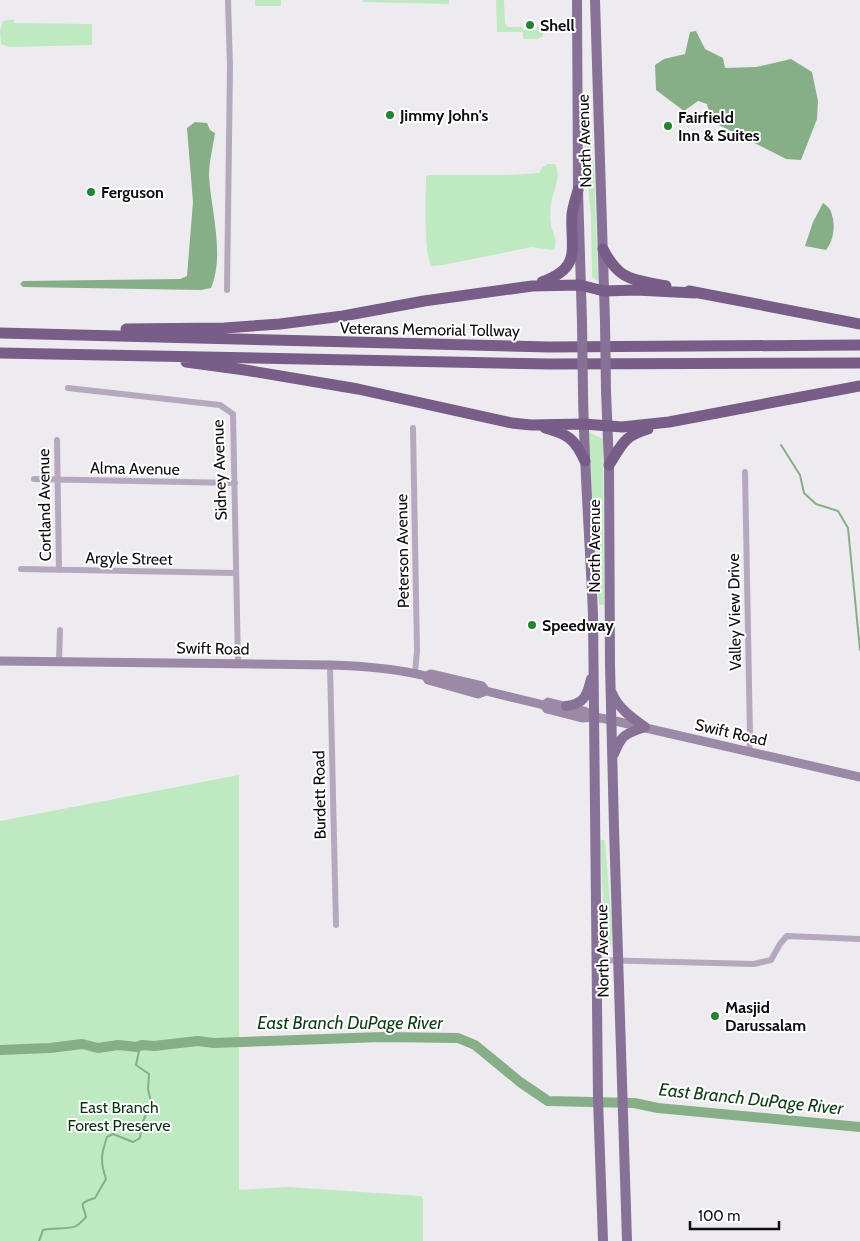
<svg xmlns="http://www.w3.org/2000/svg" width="860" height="1241" viewBox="0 0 860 1241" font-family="Cabin,sans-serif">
<rect width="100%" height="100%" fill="#eeebf0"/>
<path fill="#bfe9c0" d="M255,0H281V6H255Z
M363,0H449V4L363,2Z
M496,0H504L505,23L507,27H522L523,30H536L537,27H543V36L537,39H523V32H497Z
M14,19V23L92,24V45L9,47L1,44L0,31L3,21Z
M583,129H590L594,165L598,281L592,277L591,218Z
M547,164H555C562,176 553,192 551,204C550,211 550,222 552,229C554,236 557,239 555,248L552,250L532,247L443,265L432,266C423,257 426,192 426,176L430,175H509L539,173L543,167Z
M589,432L603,439L604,605H599L593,526Z
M239,775V1190L288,1187L421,1196L423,1199V1241H0V821Z
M600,840H605L612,928L611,945H606L605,937Z"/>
<path fill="#86af87" d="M696,31L705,49L723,58L725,68L756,67L791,59L812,72L818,101L817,119L801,160L786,159L711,121L707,104L698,101L684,111L656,90L655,65L664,59L685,54L690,32Z
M195,122L207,123L210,130L215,133C213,147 209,162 209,176C211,211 225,255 211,288L201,290L23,287L20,284L23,281L180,279L187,276L193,202L187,128Z
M823,203C826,205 830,208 831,212C836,224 834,240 826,250L805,246L813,222Z"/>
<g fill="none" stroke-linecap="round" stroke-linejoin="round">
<path stroke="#86af87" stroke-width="2" d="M781,445L800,475L804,493L816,504L838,511L848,528L860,650
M39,1241L43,1230C53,1227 69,1230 76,1226C80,1224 83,1220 86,1217C83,1203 77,1204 95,1198L106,1179C100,1161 101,1155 107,1137L113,1134L133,1142L140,1138L142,1124L151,1102L148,1089L149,1074L136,1065L140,1046"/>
<path stroke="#86af87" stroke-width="10" d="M0,1050L50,1048L82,1044L98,1048L118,1045L137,1047L142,1045L154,1046L198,1041L214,1043L382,1037L458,1038L475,1045L520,1082L548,1101L634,1103L658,1108L860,1127"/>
<path stroke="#b6a9bf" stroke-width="6" d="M227,290L230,67L228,0
M68,388L220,405L233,414L238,663
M413,428L417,651L415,673
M57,440L59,570
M745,472L750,736L749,752
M34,479L235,483
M21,569L236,573
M59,661L60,630
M330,665L336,925
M597,960L754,964L771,960L780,944L787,936L860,939"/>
<path stroke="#9b89a7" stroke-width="9" d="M0,661L330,665C363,666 394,668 426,676L431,674L482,686L486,691
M426,676L428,680L478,694L486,691L544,705L548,702L584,711L595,717
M544,705L547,709L582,718L595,717L611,720L860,777"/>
<path stroke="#887197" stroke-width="10" d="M577,0L578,190L582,322
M595,0L605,322
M583,391C584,466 590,540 593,615L598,1099L603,1241
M606,391L609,465L610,665L614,828L627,1241
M612,693C618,708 632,718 645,727
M566,706C584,704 587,696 591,679
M614,754C622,734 625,734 645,727"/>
<path stroke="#775d88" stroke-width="11" d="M603,249C620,282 633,279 666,286
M542,282C583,267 570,248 572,214C573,206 576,198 578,190
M689,291L860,324
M126,329L224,328L280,324L343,316L424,301L532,286L580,285L604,291L636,290L695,293
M0,333L549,347L860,345
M0,353L550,364L860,363
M186,362L245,370L358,389L512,423L531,425L584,424L622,427L669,422L860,386
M545,428C568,434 575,439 585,461
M609,465C622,445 623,436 648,429"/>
<path stroke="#887197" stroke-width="10" d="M582,322L583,391
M605,322L606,391"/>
</g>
<g fill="#248233" stroke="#fff" stroke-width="2">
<circle cx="530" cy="25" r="5"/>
<circle cx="390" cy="115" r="5"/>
<circle cx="668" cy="126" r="5"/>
<circle cx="91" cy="192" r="5"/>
<circle cx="532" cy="625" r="5"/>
<circle cx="715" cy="1016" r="5"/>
</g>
<g text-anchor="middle" stroke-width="4" stroke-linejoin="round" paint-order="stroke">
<g font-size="16" font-weight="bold" fill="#0e0d0f" stroke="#fff" text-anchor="start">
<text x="540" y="31">Shell</text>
<text x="400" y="121">Jimmy John's</text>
<text x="678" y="123">Fairfield<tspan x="678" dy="18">Inn &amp; Suites</tspan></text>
<text x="101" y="198">Ferguson</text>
<text x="542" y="631">Speedway</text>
<text x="725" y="1013">Masjid<tspan x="725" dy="18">Darussalam</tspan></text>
</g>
<g font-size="16" fill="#0e0d0f" stroke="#fff">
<text transform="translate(584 141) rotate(-92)" y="6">North Avenue</text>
<text transform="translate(430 329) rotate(1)" y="6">Veterans Memorial Tollway</text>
<text transform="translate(135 468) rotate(1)" y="6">Alma Avenue</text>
<text transform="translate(219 470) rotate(-92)" y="6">Sidney Avenue</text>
<text transform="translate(44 505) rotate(-91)" y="6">Cortland Avenue</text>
<text transform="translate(594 546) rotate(-90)" y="6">North Avenue</text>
<text transform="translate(402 551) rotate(-91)" y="6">Peterson Avenue</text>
<text transform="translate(129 558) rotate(1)" y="6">Argyle Street</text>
<text transform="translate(734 612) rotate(-91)" y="6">Valley View Drive</text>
<text transform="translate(213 648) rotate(1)" y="6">Swift Road</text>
<text transform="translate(731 732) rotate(13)" y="6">Swift Road</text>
<text transform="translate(319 795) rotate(-91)" y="6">Burdett Road</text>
<text transform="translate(602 951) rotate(-91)" y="6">North Avenue</text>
</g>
<g font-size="16" fill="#06360e" stroke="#fff">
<text x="119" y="1113">East Branch<tspan x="119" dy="18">Forest Preserve</tspan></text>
</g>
<g font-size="18" font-style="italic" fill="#113e17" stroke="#fff">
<text x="350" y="1029">East Branch DuPage River</text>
<text transform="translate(751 1099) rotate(6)" y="6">East Branch DuPage River</text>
</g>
</g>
<path d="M690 1221v8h89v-8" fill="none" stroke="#0e0d0f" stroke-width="2.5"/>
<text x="698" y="1221" font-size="15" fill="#0e0d0f" stroke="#ffffff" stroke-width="4" paint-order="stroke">100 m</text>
</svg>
